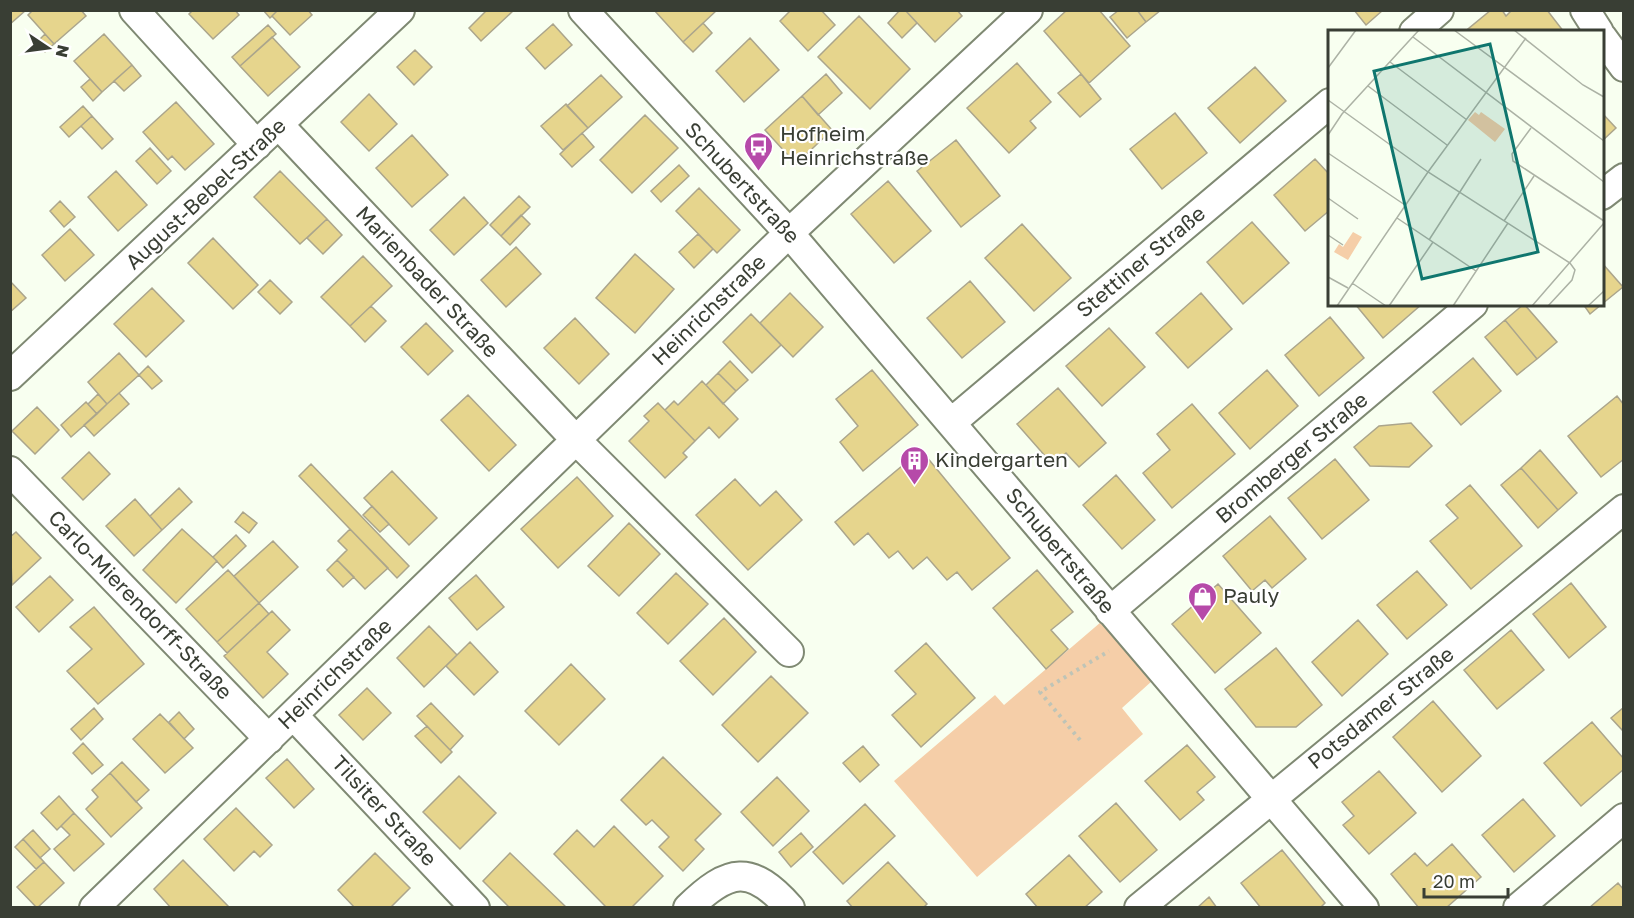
<svg xmlns="http://www.w3.org/2000/svg" width="1634" height="918" viewBox="0 0 1634 918" font-family="'Golos Text',sans-serif">
<rect width="100%" height="100%" fill="#f8fff0"/>
<path fill="#f5cea8" d="M1101,622L1152,681L1122,708L1143,734L977,877L894,781L995,695L1004,705Z"/>
<path fill="#e6d58d" stroke="#aba58c" stroke-width="1.5" d="M10,10H25V11L10,24Z
M33,10H81L86,16L54,44L28,15Z
M193,10H235L239,15L213,39L189,14Z
M263,10H278L270,18Z
M278,10H308L312,15L290,35L272,16Z
M487,10H514L481,41L469,28Z
M654,10H717L683,42Z
M791,10H821L835,25L808,51L780,21Z
M900,10H905L917,23L902,38L888,23Z
M905,10H957L962,16L935,42Z
M1067,10H1099L1130,46L1089,83L1044,31Z
M1119,10H1137L1146,22L1127,38L1110,17Z
M1137,10H1161L1146,22Z
M1354,10H1383L1366,25Z
M1491,10H1502L1506,16L1512,10H1547L1564,32H1470L1468,29Z
M859,16L910,69L870,109L818,57Z
M703,23L712,33L693,52L683,42Z
M553,24L572,45L545,69L526,48Z
M268,25L276,34L240,66L232,57Z
M45,34L54,44L45,52L37,42Z
M104,34L132,65L102,92L74,61Z
M272,37L300,67L268,96L240,66Z
M750,38L779,70L744,102L716,71Z
M415,50L432,67L414,85L397,67Z
M1017,63L1051,102L1030,121L1036,128L1009,153L967,108Z
M132,65L141,76L124,91L114,81Z
M1255,67L1286,101L1240,143L1208,108Z
M826,74L842,93L818,115L802,96Z
M1081,74L1101,99L1080,117L1058,93Z
M601,75L622,97L588,128L567,106Z
M90,79L102,92L93,101L81,87Z
M369,94L397,124L369,151L341,122Z
M802,96L832,130L796,164L765,130Z
M176,102L214,144L185,170L172,156L168,160L143,132Z
M566,104L588,128L563,150L541,126Z
M83,106L92,116L69,137L60,127Z
M1175,113L1207,153L1162,189L1130,149Z
M1602,113L1616,128L1602,141Z
M645,115L678,148L632,193L600,160Z
M92,116L113,139L102,149L81,126Z
M582,133L594,147L572,167L560,154Z
M412,135L448,175L412,207L376,168Z
M956,140L1000,196L961,227L917,171Z
M150,148L171,171L157,184L136,161Z
M1315,159L1330,175V210L1305,231L1274,195Z
M679,165L689,176L661,202L651,191Z
M116,171L147,205L118,231L88,197Z
M280,171L327,219L300,244L254,197Z
M888,181L931,231L894,263L851,214Z
M699,188L740,230L717,253L676,211Z
M519,196L530,207L501,236L490,225Z
M464,197L488,223L454,255L430,230Z
M60,201L75,217L64,227L50,211Z
M521,215L530,224L510,245L501,236Z
M327,219L342,235L323,254L307,238Z
M1252,222L1289,263L1243,304L1207,262Z
M1022,224L1071,278L1034,311L985,258Z
M70,229L94,255L65,281L42,255Z
M698,234L713,249L694,268L679,252Z
M213,238L258,285L233,309L188,263Z
M516,247L541,274L506,307L481,280Z
M635,254L674,289L635,333L596,298Z
M363,256L392,286L350,326L321,297Z
M1602,263L1623,287L1602,304Z
M270,280L292,302L280,314L258,292Z
M10,281L26,298L10,312Z
M970,281L1005,322L962,358L927,318Z
M152,288L184,321L146,357L114,324Z
M790,293L823,327L793,357L760,323Z
M1201,293L1232,329L1188,368L1156,333Z
M1355,304H1422L1383,338Z
M1524,304L1557,342L1537,359L1505,320Z
M1583,304H1602L1590,314Z
M371,306L386,321L365,342L350,326Z
M751,314L781,345L752,373L723,342Z
M1330,317L1364,358L1319,396L1285,355Z
M575,318L609,354L579,384L544,348Z
M1505,320L1537,359L1517,375L1485,337Z
M426,323L453,351L428,375L401,347Z
M1109,328L1145,367L1102,406L1066,366Z
M119,353L139,375L107,404L88,382Z
M1473,358L1501,391L1461,425L1433,392Z
M730,361L748,380L736,391L718,373Z
M148,366L162,381L152,389L139,375Z
M872,370L918,425L863,471L840,442L858,426L836,399Z
M1267,370L1298,406L1250,449L1219,413Z
M718,373L736,391L723,404L706,385Z
M702,381L738,419L719,438L709,427L695,441L665,410L674,401L678,405Z
M1058,388L1106,443L1079,467L1066,453L1053,465L1017,424Z
M119,393L129,404L94,436L84,425Z
M98,394L107,404L97,414L88,404Z
M468,395L516,445L489,471L441,420Z
M1617,396L1624,405V459L1601,477L1568,436Z
M86,402L97,414L71,437L61,425Z
M658,403L695,441L683,453L687,457L665,478L629,441L649,421L644,416Z
M1192,404L1235,454L1172,508L1143,473L1170,450L1157,434Z
M37,407L59,430L35,454L12,431Z
M1411,423L1432,446L1409,467L1370,466L1354,447L1379,426Z
M921,450L1010,558L972,590L957,572L947,580L927,557L913,569L898,551L889,558L868,533L854,545L835,522Z
M1540,450L1577,493L1558,510L1521,468Z
M89,452L110,474L83,500L62,478Z
M1335,459L1369,500L1322,539L1288,498Z
M311,464L409,566L397,578L299,476Z
M1521,468L1558,510L1538,528L1501,485Z
M392,471L437,518L409,545L364,498Z
M1116,475L1155,520L1122,549L1083,505Z
M577,477L613,516L558,568L521,529Z
M735,479L760,506L776,491L802,520L748,570L696,515Z
M1470,485L1522,546L1471,589L1430,541L1458,518L1446,505Z
M179,488L192,502L162,530L150,516Z
M135,499L162,530L134,556L106,526Z
M372,506L389,524L380,532L363,515Z
M243,512L257,523L249,533L235,522Z
M1270,516L1306,559L1272,588L1265,580L1252,591L1223,556Z
M629,523L660,554L619,596L588,566Z
M182,529L217,561L176,603L143,570Z
M350,529L388,568L365,589L337,560L347,550L338,541Z
M16,532L41,558L12,585L10,537Z
M236,535L246,546L223,568L213,557Z
M273,541L298,567L259,603L234,576Z
M337,560L354,577L343,587L327,570Z
M228,570L259,603L217,642L186,609Z
M1037,570L1073,612L1051,630L1068,649L1046,669L993,608Z
M1417,571L1447,605L1407,639L1377,605Z
M676,573L708,604L668,644L637,613Z
M476,575L504,607L477,630L449,598Z
M50,576L73,600L39,632L16,607Z
M1571,583L1606,627L1569,658L1533,614Z
M1218,584L1261,633L1215,673L1172,624Z
M259,603L269,614L227,653L217,642Z
M94,607L144,664L98,704L67,671L92,649L70,627Z
M272,611L290,630L267,652L288,674L263,698L224,656Z
M724,618L756,652L713,695L680,661Z
M1358,620L1388,654L1342,696L1312,662Z
M429,626L457,655L424,687L397,658Z
M1511,630L1544,670L1497,709L1464,670Z
M470,642L498,672L474,695L446,666Z
M926,643L975,698L921,747L892,715L916,694L895,671Z
M1276,648L1322,705L1296,727H1256L1225,689Z
M571,664L605,699L559,745L525,711Z
M771,676L808,713L758,762L722,725Z
M367,688L391,713L363,740L339,715Z
M1433,701L1481,756L1442,792L1393,737Z
M431,703L463,736L450,750L417,716Z
M1624,707V732L1611,718Z
M94,708L103,719L81,740L71,729Z
M179,712L194,729L184,739L169,722Z
M160,714L193,748L165,773L133,739Z
M1592,722L1624,759V769L1581,806L1544,763Z
M427,726L452,752L441,763L415,736Z
M83,743L103,765L92,774L73,753Z
M1187,745L1215,777L1197,792L1204,800L1180,820L1145,781Z
M863,746L879,765L860,782L843,763Z
M663,757L721,814L695,840L704,849L683,871L659,847L669,837L652,820L646,825L621,800Z
M287,759L314,789L294,808L266,778Z
M122,762L149,790L136,802L110,773Z
M1379,771L1416,813L1369,854L1343,825L1354,816L1342,802Z
M110,773L142,808L111,837L86,809L98,797L92,790Z
M459,776L496,813L460,849L423,812Z
M777,777L809,811L773,846L741,812Z
M59,796L74,813L57,830L41,813Z
M1523,799L1555,836L1514,872L1482,835Z
M1116,803L1157,850L1120,882L1079,836Z
M865,804L895,836L843,884L813,852Z
M236,808L272,845L260,857L254,851L234,871L204,839Z
M74,813L104,844L74,871L54,849L70,835L61,826Z
M614,826L663,876L631,908H607L554,854L577,830L594,847Z
M33,830L50,849L40,858L23,839Z
M801,833L813,847L791,867L779,852Z
M23,839L44,862L36,869L15,847Z
M1452,844L1481,877L1446,908H1419L1391,874L1415,853L1427,866Z
M1282,850L1325,903L1320,908H1261L1241,883Z
M375,853L410,888L390,908H355L338,890Z
M510,853L567,908H510L483,881Z
M1069,855L1102,892L1084,908H1038L1026,894Z
M183,860L228,906L226,908H171L154,889Z
M44,862L64,883L37,908L17,887Z
M888,862L927,904L923,908H853L847,901Z
M1618,883L1624,890V908H1589Z
M1209,897L1217,908H1197Z"/>
<g fill="none" stroke-linecap="round" stroke-linejoin="round">
<defs>
<path id="street" d="M134,10L257,145
M583,10L789,233L1364,908
M1585,10L1599,32
M1414,32L1439,10
M1602,37L1624,67
M279,125L575,439L789,652
M1602,195L1624,178
M10,376L400,10
M952,422L1330,103
M10,471L269,739
M1110,611L1473,304
M293,715L475,908
M94,908L789,233L1028,10
M688,908C729,868 751,864 790,908
M1139,908L1624,509
M1518,908L1624,818"/>
</defs>
<use href="#street" stroke="#7f8973" stroke-width="32"/>
<path stroke="#bec4b7" stroke-width="4" stroke-dasharray="3 4.5" stroke-linecap="butt" d="M1080,740L1040,692L1109,651"/>
<use href="#street" stroke="#fff" stroke-width="28"/>
</g>
<defs>
<symbol id="bus-pin" viewBox="-11 -11 22 30"><path d="M0 17L-7.5 6A9.5 9.5 0 1 1 7.5 6Z" fill="#b64aa9" stroke="#fff"/><path d="M-5-6H5V4H4V6H2V4H-2V6H-4V4H-5ZM-3.5-4V0h7V-4ZM-3.5 1.2v1.5H-2V1.2ZM2 1.2v1.5H3.5V1.2Z" fill="#fff"/></symbol>
<symbol id="building-pin" viewBox="-11 -11 22 30"><path d="M0 17L-7.5 6A9.5 9.5 0 1 1 7.5 6Z" fill="#b64aa9" stroke="#fff"/><path d="M-4-6H4V6H1V3H-1V6H-4ZM-2.5-4.3h1.7v1.8h-1.7ZM.8-4.3h1.7v1.8H.8ZM-2.5-1h1.7V.8h-1.7ZM.8-1h1.7V.8H.8Z" fill="#fff"/></symbol>
<symbol id="shop-pin" viewBox="-11 -11 22 30"><path d="M0 17L-7.5 6A9.5 9.5 0 1 1 7.5 6Z" fill="#b64aa9" stroke="#fff"/><path d="M-5-2.5h2.3a2.7 3.5 0 0 1 5.4 0H5L5.5 6h-11ZM-1.5-2.5h3a1.5 2.3 0 0 0-3 0Z" fill="#fff"/></symbol>
</defs>
<g fill-rule="evenodd">
<use href="#bus-pin" x="742" y="130" width="33" height="45"/>
<use href="#building-pin" x="898" y="444" width="33" height="45"/>
<use href="#shop-pin" x="1186" y="580" width="33" height="45"/>
</g>
<g text-anchor="middle" stroke-width="4.5" stroke-linejoin="round" paint-order="stroke">
<g font-size="21" fill="#393e34" stroke="#fff" text-anchor="start">
<text x="780" y="141">Hofheim<tspan x="780" dy="24">Heinrichstraße</tspan></text>
<text x="935" y="467">Kindergarten</text>
<text x="1223" y="603">Pauly</text>
</g>
<g font-size="21" fill="#393e34" stroke="#fff">
<text transform="translate(742 183) rotate(47)" y="7">Schubertstraße</text>
<text transform="translate(206 194) rotate(-43)" y="7">August-Bebel-Straße</text>
<text transform="translate(1141 262) rotate(-40)" y="7">Stettiner Straße</text>
<text transform="translate(427 282) rotate(47)" y="7">Marienbader Straße</text>
<text transform="translate(709 310) rotate(-44)" y="7">Heinrichstraße</text>
<text transform="translate(1292 458) rotate(-40)" y="7">Bromberger Straße</text>
<text transform="translate(1060 551) rotate(50)" y="7">Schubertstraße</text>
<text transform="translate(140 605) rotate(46)" y="7">Carlo-Mierendorff-Straße</text>
<text transform="translate(335 674) rotate(-44)" y="7">Heinrichstraße</text>
<text transform="translate(1381 708) rotate(-39)" y="7">Potsdamer Straße</text>
<text transform="translate(384 811) rotate(47)" y="7">Tilsiter Straße</text>
</g>
</g>
<g transform="translate(1328 30)">
<rect width="276" height="276" fill="#f8fff0"/>
<path d="M147,82L151,85L153,82L177,99L167,112L140,90ZM25,202L34,207L20,230L6,222L11,214L15,217Z" fill="#f5cea8"/>
<path fill="none" stroke="#acb2a5" stroke-width="1.5" d="M126,0L276,111M186,0L255,55L276,67M85,7L276,152M62,32L139,90M0,38L28,0M40,56L119,115M0,70L100,142L242,233L247,240L244,250L220,276M203,98L184,124L185,131L276,191M0,105L14,84L91,0M0,123L77,175M0,168L30,189M69,188L148,241M176,191L206,146M0,205L15,215M101,210L153,129M0,247L20,258M24,253L58,276M9,276L100,142L198,8M61,276L105,212M125,276L180,193M204,276L276,193M260,276L276,261"/>
<path fill="#0f766e" fill-opacity="0.15" stroke="#0f766e" stroke-width="3" d="M162,14L210,222L94,249L46,41Z"/>
<rect width="276" height="276" fill="none" stroke="#393e34" stroke-width="3"/>
</g>
<rect width="1634" height="918" fill="none" stroke="#393e34" stroke-width="24"/>
<g transform="translate(48 48) rotate(103)" stroke="#ffffff" stroke-width="4.5" paint-order="stroke">
<path d="M0-4.5L10 22L0 15L-10 22Z" fill="#393e34"/>
<text y="-9" font-size="16" font-weight="bold" text-anchor="middle" fill="#393e34">N</text>
</g>
<path d="M1424 888v9h84v-9" fill="none" stroke="#393e34" stroke-width="3"/>
<text x="1433" y="888" font-size="18" fill="#393e34" stroke="#ffffff" stroke-width="4.5" paint-order="stroke">20 m</text>
</svg>
